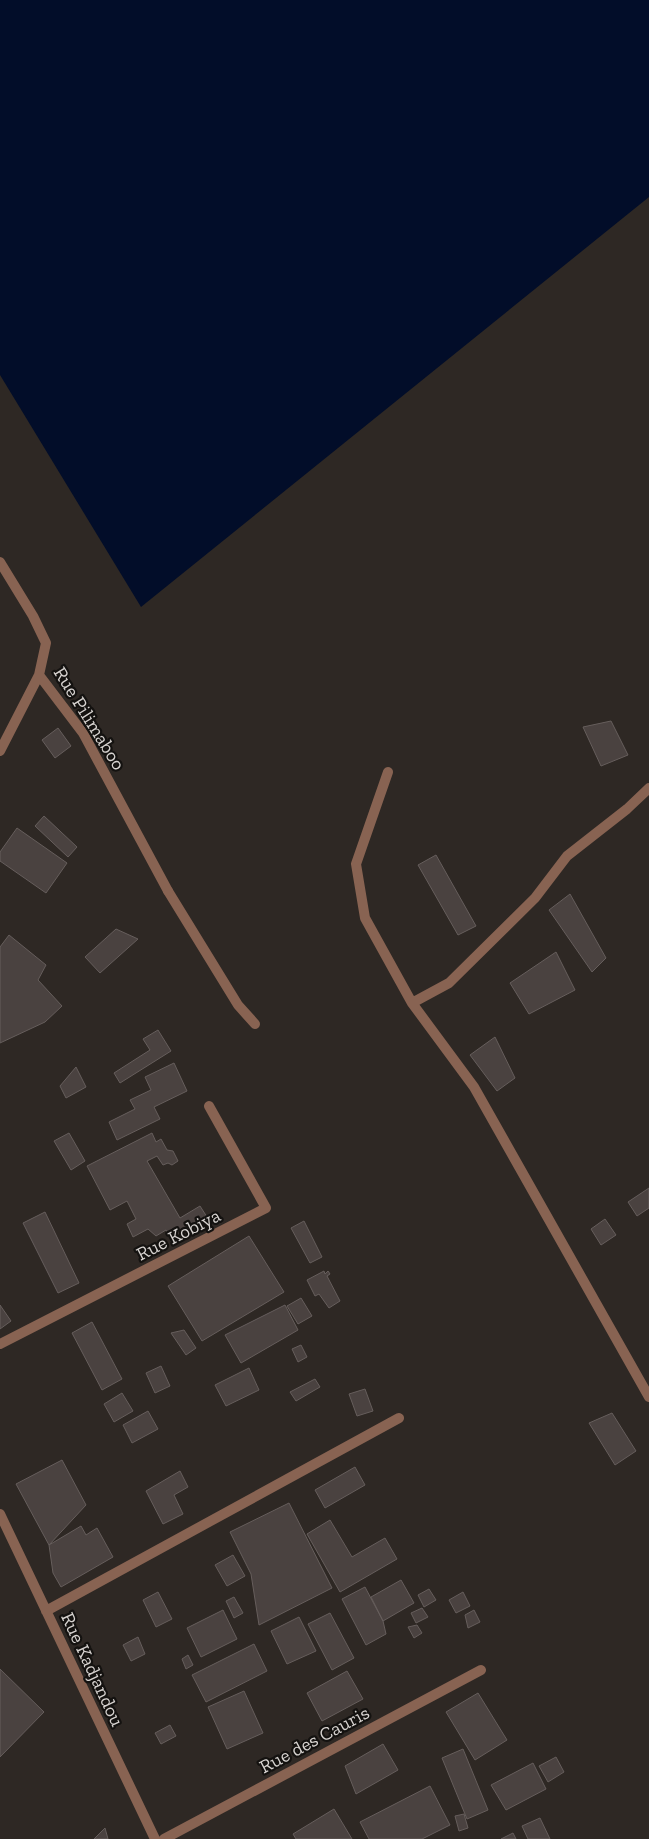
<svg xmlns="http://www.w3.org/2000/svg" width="649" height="1839" viewBox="0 0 649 1839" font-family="'Zilla Slab',serif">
<rect width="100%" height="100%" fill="#2e2824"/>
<path fill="#020d29" d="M0,0H649V197L141,607L0,375Z"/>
<path fill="#4a4240" stroke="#665e5c" d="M611,721L628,755L601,766L583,727Z
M58,728L71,746L55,758L42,740Z
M44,816L77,847L68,857L35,826Z
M17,828L67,863L46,893L0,861V852Z
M436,855L476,926L458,935L418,865Z
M570,894L606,958L592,972L549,910Z
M116,929L138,939L100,973L85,957Z
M9,935L46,965L38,980L62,1006L45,1022L0,1043V947Z
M556,952L575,990L529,1014L510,983Z
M158,1030L171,1051L120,1083L114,1073L150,1050L143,1039Z
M495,1037L515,1078L497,1091L470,1055Z
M174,1063L187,1091L154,1107L160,1119L117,1140L109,1122L135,1109L130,1100L151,1090L145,1077Z
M76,1067L86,1087L66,1098L60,1086Z
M69,1133L85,1161L71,1170L54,1141Z
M152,1133L156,1142L161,1139L167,1150L173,1151L178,1161L172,1165L168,1163L163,1165L157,1156L147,1161L180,1218L200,1206L207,1217L170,1238L166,1230L156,1236L148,1229L133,1237L127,1224L136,1219L127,1201L110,1210L87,1166Z
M649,1188V1208L637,1216L628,1202Z
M45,1212L79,1283L58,1293L23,1223Z
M605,1219L616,1235L601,1245L591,1229Z
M304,1221L322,1257L310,1263L291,1228Z
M249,1236L284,1292L202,1341L168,1286Z
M324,1271L325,1274L328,1271L330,1274L327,1276L340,1301L329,1308L319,1294L315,1296L307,1280Z
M301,1298L312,1316L298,1324L287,1306Z
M0,1305L11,1321L0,1329Z
M285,1305L298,1330L241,1363L225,1335Z
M92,1322L122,1379L102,1390L72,1333Z
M184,1330L196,1348L186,1355L171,1333Z
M301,1345L307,1357L298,1362L292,1349Z
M161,1366L170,1386L155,1393L146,1373Z
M249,1368L259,1390L226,1406L215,1385Z
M315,1379L320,1387L296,1401L290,1392Z
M365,1389L373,1411L357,1416L349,1394Z
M122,1393L133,1411L114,1422L104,1404Z
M148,1411L158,1429L132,1443L123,1425Z
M612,1413L636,1451L615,1465L589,1423Z
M62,1460L86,1505L49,1545L16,1484Z
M355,1467L365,1485L325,1508L315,1490Z
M180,1471L188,1487L174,1495L183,1514L163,1524L146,1491Z
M289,1503L332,1588L259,1625L251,1574L230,1532Z
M330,1520L352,1557L385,1538L397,1559L340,1592L307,1534Z
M81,1526L86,1535L97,1528L113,1557L61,1587L53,1573L49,1545Z
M233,1555L245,1576L227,1586L215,1565Z
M401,1580L414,1603L383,1621L371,1597Z
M365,1587L383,1621L386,1634L366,1645L342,1599Z
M429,1589L436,1600L424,1607L418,1595Z
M158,1592L172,1619L156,1627L143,1600Z
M463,1592L470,1606L456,1613L449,1600Z
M234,1597L243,1613L234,1618L226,1601Z
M422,1608L428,1617L416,1623L411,1613Z
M223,1610L237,1639L201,1657L187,1628Z
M474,1610L480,1622L468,1628L465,1615Z
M330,1613L354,1658L332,1670L308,1624Z
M299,1617L316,1651L287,1664L271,1631Z
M417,1625L422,1633L414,1638L408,1627Z
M138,1637L145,1654L131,1661L123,1645Z
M254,1644L267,1671L206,1702L192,1675Z
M188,1655L193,1665L186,1669L182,1659Z
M0,1669L44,1712L0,1757Z
M347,1671L363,1699L322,1721L307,1693Z
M244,1691L263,1733L227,1749L208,1707Z
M478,1693L507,1740L475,1760L446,1712Z
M170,1725L176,1736L161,1744L155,1733Z
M383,1744L398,1770L356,1794L345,1766Z
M463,1749L488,1810L467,1819L442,1758Z
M556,1757L564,1772L548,1782L539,1766Z
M533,1763L546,1789L506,1810L491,1785Z
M430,1786L450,1825L422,1839H369L360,1822Z
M334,1809L352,1839H296L293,1834Z
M464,1814L468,1828L459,1831L455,1816Z
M540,1818L550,1839H528L522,1826Z
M105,1828L108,1839H94Z
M513,1833L516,1839H501Z"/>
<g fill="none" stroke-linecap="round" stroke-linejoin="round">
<path stroke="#886352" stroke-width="10" d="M168,891L238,1005L255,1024"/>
<path stroke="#886352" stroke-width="10" d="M0,562L33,616L46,643L39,675L83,733L168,891
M0,751L39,675
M388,772L356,864L365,918L412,1003L474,1087L649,1397
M412,1003L449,983L535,898L567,856L627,809L649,788
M0,1344L266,1208L209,1106
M0,1514L155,1839
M46,1611L399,1418
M164,1839L481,1670"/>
</g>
<g text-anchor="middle" stroke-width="4.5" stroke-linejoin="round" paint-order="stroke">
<g font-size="19" fill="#d7d3d0" stroke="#141210">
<text transform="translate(90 718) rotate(58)" y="7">Rue Pilimaboo</text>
<text transform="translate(178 1234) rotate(-27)" y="7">Rue Kobiya</text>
<text transform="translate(93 1669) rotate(65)" y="7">Rue Kadjandou</text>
<text transform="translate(314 1739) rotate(-28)" y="7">Rue des Cauris</text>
</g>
</g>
</svg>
